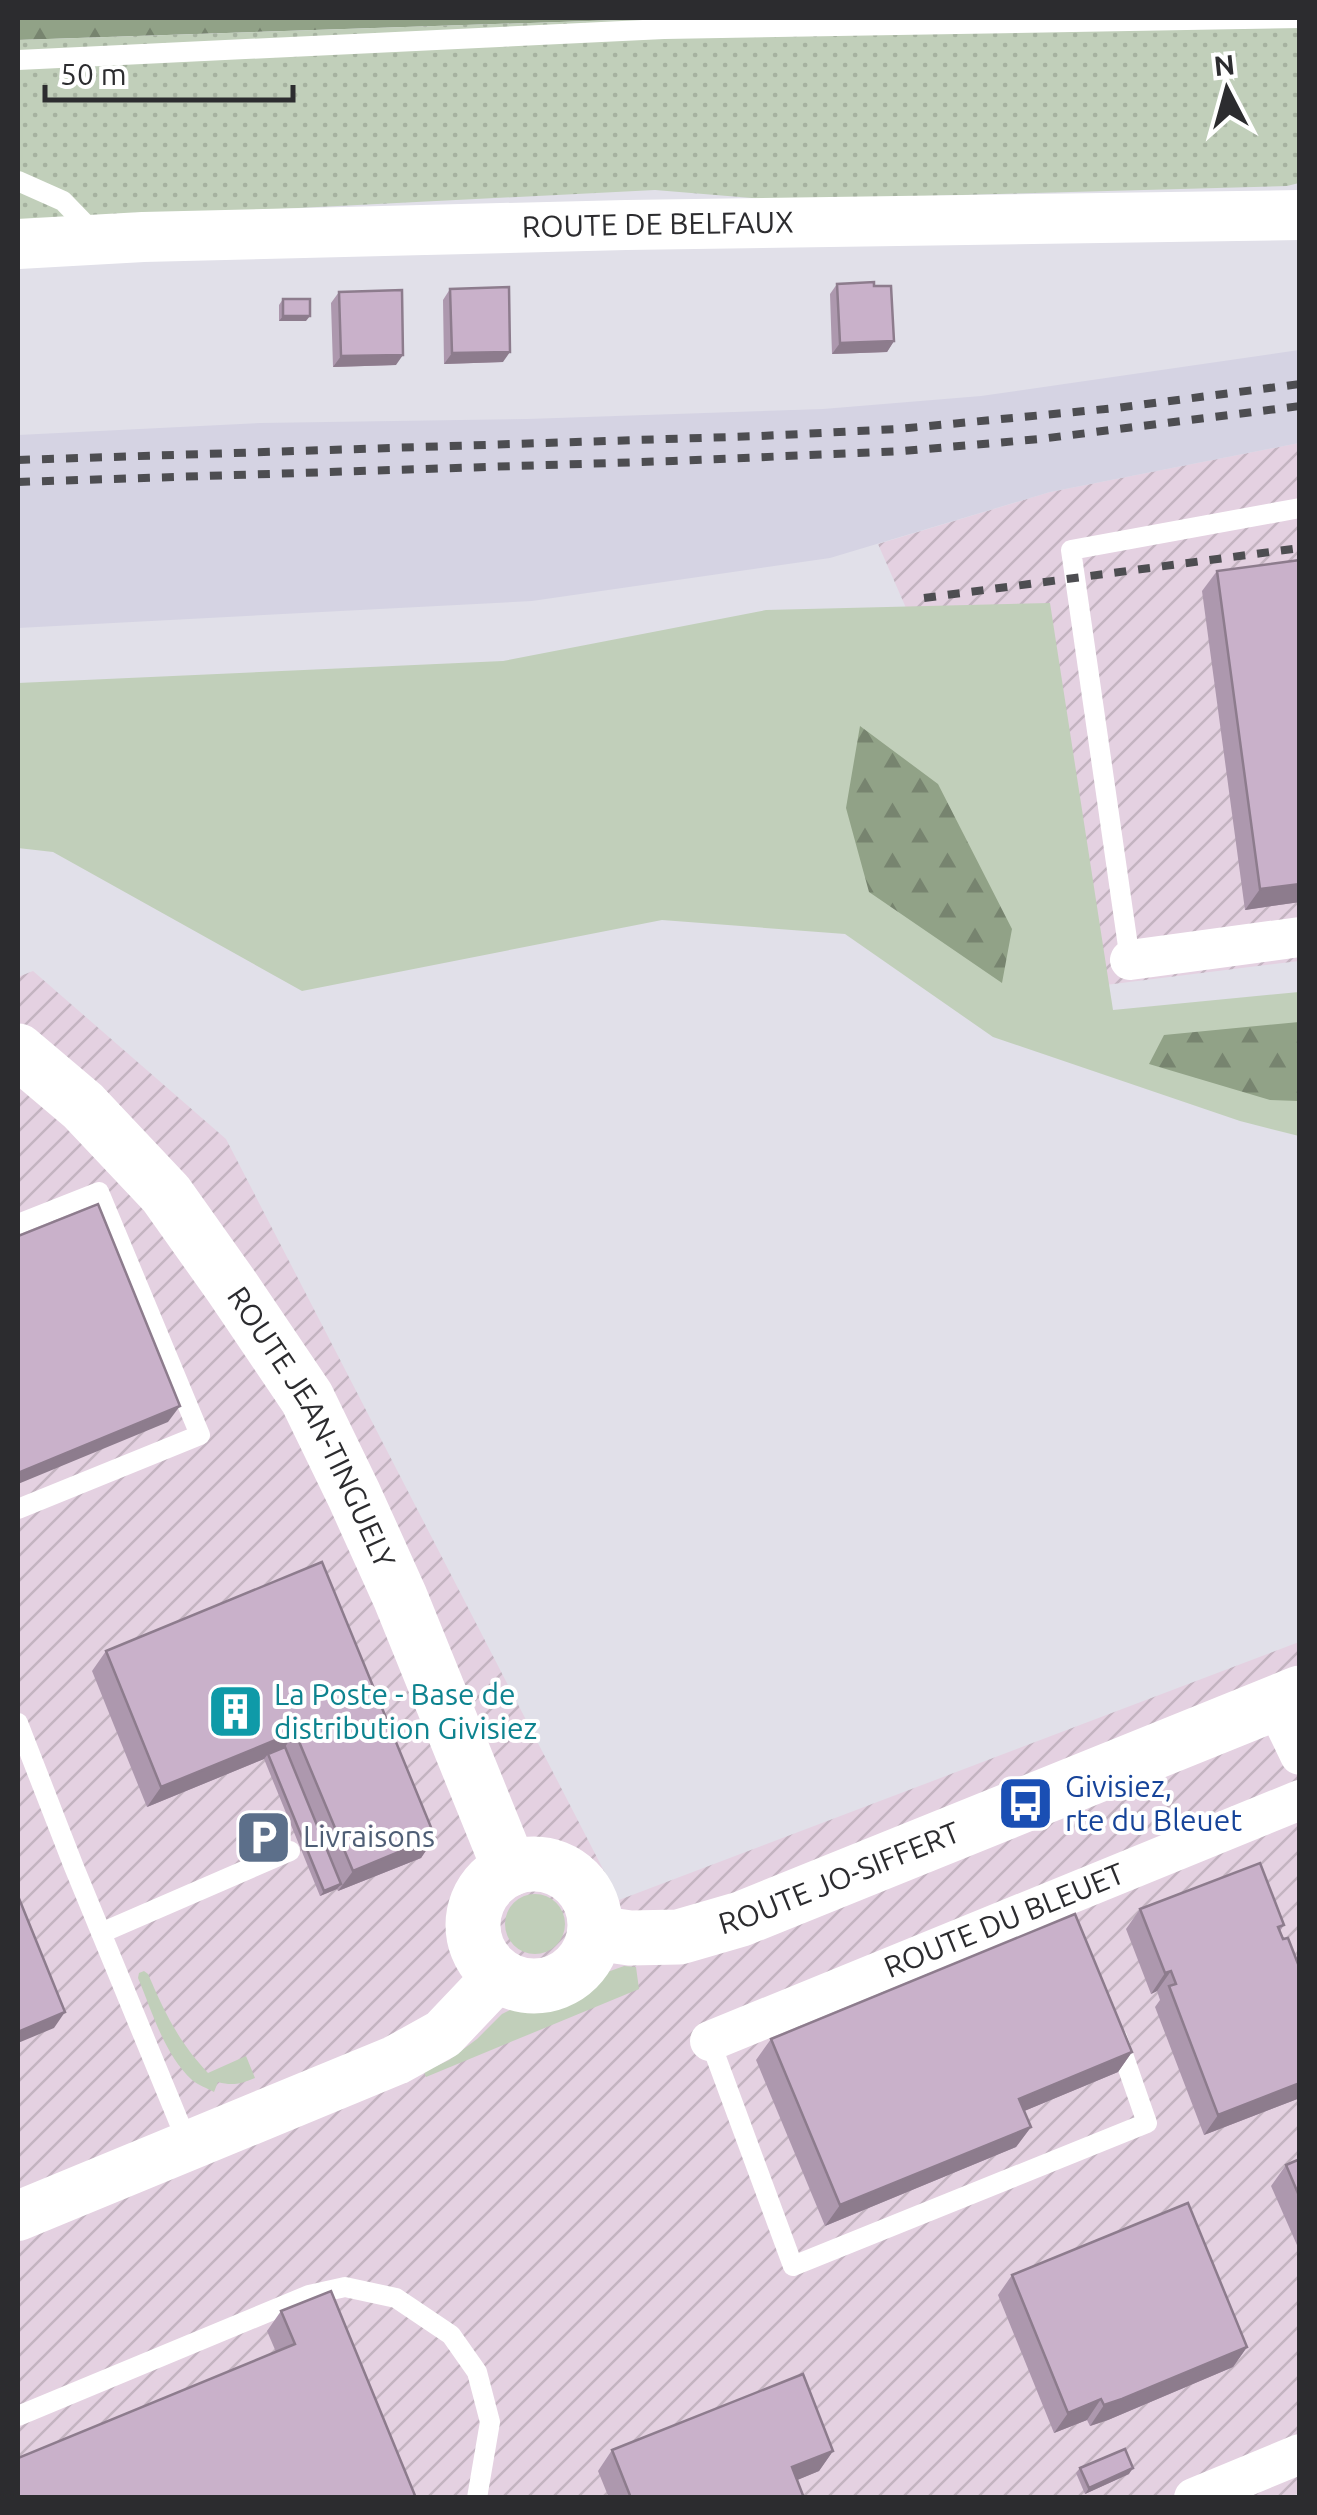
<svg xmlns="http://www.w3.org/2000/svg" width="1317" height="2515" viewBox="0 0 1317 2515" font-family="Ubuntu,sans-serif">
<defs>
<pattern id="industrial-furrows" width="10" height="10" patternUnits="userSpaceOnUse" patternTransform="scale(2.5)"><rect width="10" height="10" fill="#e4d1e1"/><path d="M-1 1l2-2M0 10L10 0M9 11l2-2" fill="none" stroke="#c4b4c1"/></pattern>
<pattern id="forest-firs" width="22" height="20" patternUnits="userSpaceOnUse" patternTransform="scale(2.5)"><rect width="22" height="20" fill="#91a287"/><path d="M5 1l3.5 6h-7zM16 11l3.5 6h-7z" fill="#77846f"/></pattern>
<pattern id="garden-dots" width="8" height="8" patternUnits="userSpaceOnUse" patternTransform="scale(2.5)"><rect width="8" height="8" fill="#c1cfba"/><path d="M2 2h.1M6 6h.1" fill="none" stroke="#a6b2a0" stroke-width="1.8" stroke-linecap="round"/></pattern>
</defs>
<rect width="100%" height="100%" fill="#e1e0e9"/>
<path fill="url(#industrial-furrows)" d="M1299,443V961L1073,989L878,544L1050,492Z
M33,971L226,1139L619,1900L1299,1642V2493L1287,2498H18V977Z"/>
<path fill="#d5d3e3" d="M1299,350V443L1050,492L830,558L532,601L18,628V435L260,423L527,419L823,409L981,396Z"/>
<path fill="#c1cfba" d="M1050,603L1113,1010L1299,992V1136L1240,1121L993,1037L845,934L662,920L302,991L53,852L18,848V683L503,661L766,610Z
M505 1924a30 30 0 1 1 60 0a30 30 0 1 1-60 0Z
M624,1966L636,1967L639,1989L426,2077L424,2072L449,2060L477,2039L502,2014L520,2005L546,2004L571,1996L602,1974Z
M144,1971L148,1974C165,2013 178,2041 208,2073L246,2056L255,2078C241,2084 232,2086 218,2082L214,2092C207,2088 198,2085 192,2080C164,2054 152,2011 138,1978L139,1973Z"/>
<path fill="url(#forest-firs)" d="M18,18H677L18,40Z
M860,726L938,784L1012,929L1002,983L869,892L846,808Z
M1299,1022V1101L1270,1100L1149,1064L1164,1035Z"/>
<path fill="url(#garden-dots)" d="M677,18H1299V183L1287,186L777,200L655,190L18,222V40Z"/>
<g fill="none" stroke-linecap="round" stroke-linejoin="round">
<path stroke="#fff" stroke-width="20" d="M18,60L664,29L1300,18
M18,181L63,201L93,232
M1130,960L1071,550L1300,508
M18,1224L99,1192L200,1435L18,1509
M18,1723L74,1867L188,2144
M101,1933L290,1851
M710,2041L793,2266L1147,2123L1117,2037
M18,2416L309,2295L345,2287L396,2298L451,2335L477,2372L490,2422L477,2498"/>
<g stroke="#fff" stroke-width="40">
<path d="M1130,960L1300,937"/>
<path d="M1275,1703L1300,1755"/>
<path id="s1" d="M710,2041L1300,1800"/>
<path d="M1194,2498L1300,2454"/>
</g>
<g stroke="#fff" stroke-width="50">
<path id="s2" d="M18,244L143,237L626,225L1300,215"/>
<path d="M18,2216L396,2060L443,2034L499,1975"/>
</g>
<g stroke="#fff" stroke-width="55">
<path id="s3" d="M18,1051L83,1106L166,1194L232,1287L307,1398L354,1495L400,1597L510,1869"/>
<circle cx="534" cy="1925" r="61"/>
<path id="s4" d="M595,1933L630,1938L679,1937L741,1919L1300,1693"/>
</g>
<path stroke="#4d4d51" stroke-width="8" stroke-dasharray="12 12" stroke-linecap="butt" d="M18,460L761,436L898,429L1116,408L1300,384
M18,482L673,461L903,451L1040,439L1300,406
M924,598L1300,548"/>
</g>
<path fill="#ad98ae" d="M837,284L874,286L894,341L887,352L832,354L830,294Z
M450,289L503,362L444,364L443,300Z
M339,292L396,365L333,367L331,303Z
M283,299L306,321H279V305Z
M1217,571L1300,902L1245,910L1202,591Z
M322,1562L435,1837L421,1858L338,1891L337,1889L320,1896L264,1759L147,1807L92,1671L106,1651Z
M1140,1909L1284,1925L1280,1931L1300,1969V2098L1204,2135L1155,2007L1160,2000L1157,1991L1151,1994L1126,1929Z
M771,2039L1132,2052L1118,2072L1024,2111L1031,2127L1016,2147L825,2226L756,2060Z
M1300,2159V2252L1271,2186L1286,2165Z
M1012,2275L1247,2347L1233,2367L1108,2420L1090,2426L1087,2420L1054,2433L998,2295Z
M281,2311L416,2498L276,2352L267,2331Z
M612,2450L833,2451L819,2471L797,2480L804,2498H609L598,2471Z
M1080,2468L1129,2474L1085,2494L1076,2473Z"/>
<path fill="#8d7c8d" d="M283,316H310L306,321H279Z
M894,341L887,352L832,354L840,343Z
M510,352L503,362L444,364L452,353Z
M403,355L396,365L333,367L341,356Z
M1300,884V902L1245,910L1260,889Z
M180,1406L168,1422L18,1484V1473Z
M295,1732L281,1753L268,1754L264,1759L147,1807L161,1787Z
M435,1837L421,1858L338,1891L353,1871Z
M341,1884L337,1889L320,1896L324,1891Z
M1171,1971L1157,1991L1151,1994L1165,1973Z
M65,2012L54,2028L18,2043V2032Z
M1132,2052L1118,2072L1005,2119L1019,2099Z
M1300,2083V2098L1204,2135L1218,2115Z
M1031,2127L1016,2147L825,2226L840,2205Z
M1247,2347L1233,2367L1108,2420L1090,2426L1104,2405Z
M1101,2399L1087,2420L1054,2433L1068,2413Z
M833,2451L819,2471L778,2488L792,2467Z
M1133,2468L1129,2474L1085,2494L1089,2488Z"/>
<path fill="#c9b1ca" stroke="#8d7c8d" stroke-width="2.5" d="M874,282V286H891L894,341L840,343L837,284Z
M509,287L510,352L452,353L450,289Z
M402,290L403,355L341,356L339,292Z
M283,299H310V316H283Z
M1300,560V884L1260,889L1217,571Z
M98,1204L180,1406L18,1473V1236Z
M322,1562L435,1837L353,1871L295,1732L161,1787L106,1651Z
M285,1747L341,1884L324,1891L268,1754Z
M1260,1863L1284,1925L1278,1927L1283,1939L1288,1938L1300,1969V2083L1218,2115L1169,1986L1176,1984L1171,1971L1165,1973L1140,1909Z
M18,1896L65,2012L18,2032Z
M1075,1914L1132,2052L1019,2099L1031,2127L840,2205L771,2039Z
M1300,2159V2198L1286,2165Z
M1188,2203L1247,2347L1122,2399L1104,2405L1101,2399L1068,2413L1012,2275Z
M331,2291L416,2498H18V2458L295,2344L281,2311Z
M803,2374L833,2451L792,2467L804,2498H631L612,2450Z
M1125,2449L1133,2468L1089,2488L1080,2468Z"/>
<defs>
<symbol id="building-square" viewBox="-11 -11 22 22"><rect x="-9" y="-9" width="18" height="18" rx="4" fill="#0f9aa8" stroke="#fff"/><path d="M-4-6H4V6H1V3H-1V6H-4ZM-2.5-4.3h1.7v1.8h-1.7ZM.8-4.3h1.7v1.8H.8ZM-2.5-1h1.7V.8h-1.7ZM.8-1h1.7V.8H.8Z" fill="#fff"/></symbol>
<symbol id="bus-square" viewBox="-11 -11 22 22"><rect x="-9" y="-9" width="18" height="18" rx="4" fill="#1a4fb4" stroke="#fff"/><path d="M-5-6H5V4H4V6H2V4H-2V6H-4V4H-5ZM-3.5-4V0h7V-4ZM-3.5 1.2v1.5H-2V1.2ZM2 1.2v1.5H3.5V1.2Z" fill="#fff"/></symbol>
<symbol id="parking-square" viewBox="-11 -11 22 22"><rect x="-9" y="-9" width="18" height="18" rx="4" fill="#5c6f8a" stroke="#fff"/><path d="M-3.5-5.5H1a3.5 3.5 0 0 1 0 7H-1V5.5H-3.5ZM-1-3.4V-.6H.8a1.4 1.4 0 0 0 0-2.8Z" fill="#fff"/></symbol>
</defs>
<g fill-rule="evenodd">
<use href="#building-square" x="204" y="1680" width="63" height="63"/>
<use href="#bus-square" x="994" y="1772" width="63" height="63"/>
<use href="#parking-square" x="232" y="1806" width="63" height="63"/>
</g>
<g text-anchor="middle" stroke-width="8" stroke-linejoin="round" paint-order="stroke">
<g font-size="30" fill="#2c2c2f" stroke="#fff">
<text dy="10" stroke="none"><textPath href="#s2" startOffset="640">ROUTE DE BELFAUX</textPath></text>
<text dy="10" stroke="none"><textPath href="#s3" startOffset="482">ROUTE JEAN-TINGUELY</textPath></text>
<text dy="10" stroke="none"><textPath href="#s4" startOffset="255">ROUTE JO-SIFFERT</textPath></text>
<text dy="10" stroke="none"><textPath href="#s1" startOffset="318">ROUTE DU BLEUET</textPath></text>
</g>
<g font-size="30" fill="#0d838f" stroke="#fff" text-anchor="start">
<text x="274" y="1705">La Poste - Base de<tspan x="274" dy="34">distribution Givisiez</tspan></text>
</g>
<g font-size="30" fill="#164399" stroke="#fff" text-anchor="start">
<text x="1065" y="1797">Givisiez,<tspan x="1065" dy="34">rte du Bleuet</tspan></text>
</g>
<g font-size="30" fill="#4e5e75" stroke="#fff" text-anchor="start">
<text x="303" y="1847">Livraisons</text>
</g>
</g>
<rect width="1317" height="2515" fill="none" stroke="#2c2c2f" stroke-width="40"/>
<g transform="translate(1227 90) rotate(354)" stroke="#ffffff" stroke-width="8" paint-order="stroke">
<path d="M0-8L18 38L0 25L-18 38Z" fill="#2c2c2f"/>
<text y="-15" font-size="28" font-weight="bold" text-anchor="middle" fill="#2c2c2f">N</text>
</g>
<path d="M45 85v15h248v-15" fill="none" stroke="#2c2c2f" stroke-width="5"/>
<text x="60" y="85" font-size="30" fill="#2c2c2f" stroke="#ffffff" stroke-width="8" paint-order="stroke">50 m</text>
</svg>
